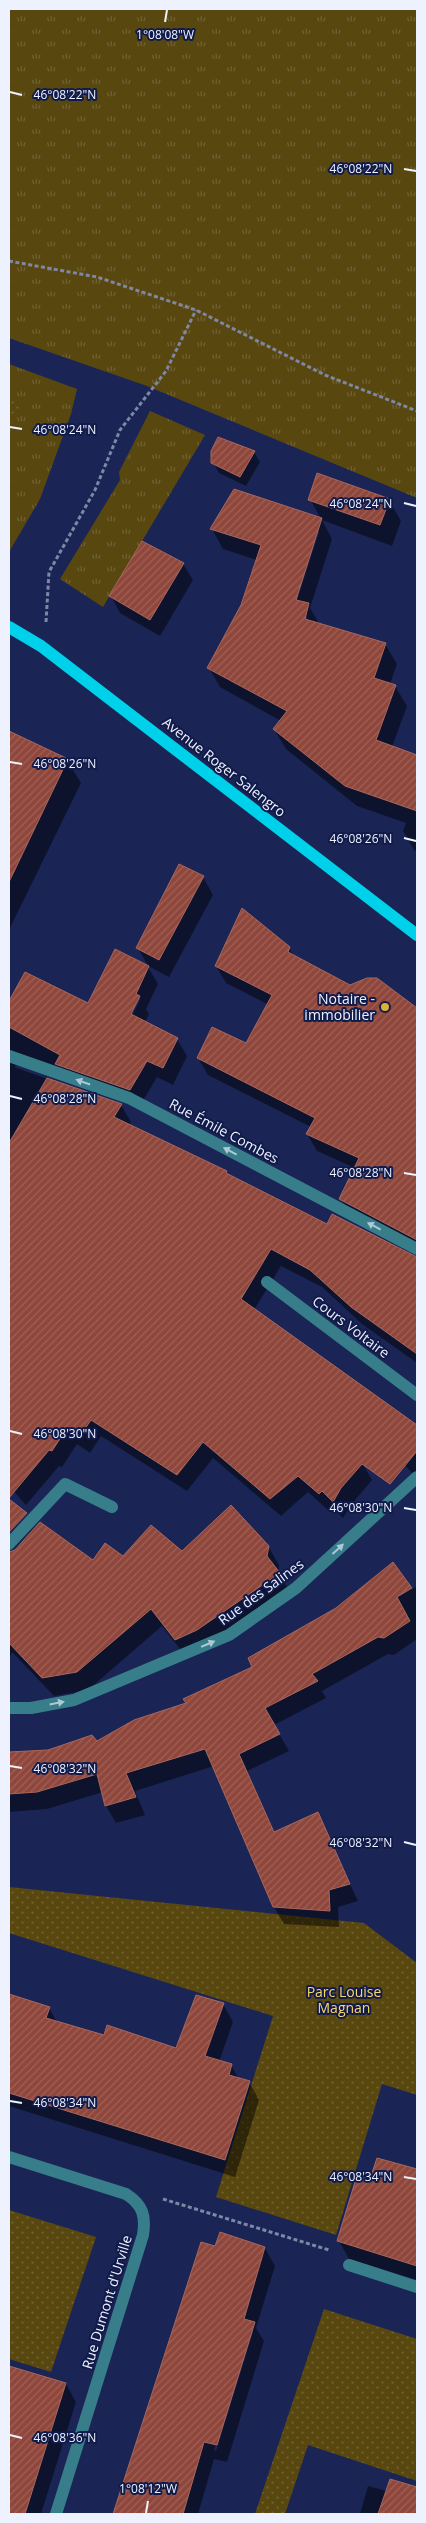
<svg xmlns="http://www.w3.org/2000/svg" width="426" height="2523" viewBox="0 0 426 2523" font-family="'Open Sans',sans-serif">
<defs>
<pattern id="grass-tufts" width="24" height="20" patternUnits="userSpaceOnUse" patternTransform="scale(1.25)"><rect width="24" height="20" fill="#594710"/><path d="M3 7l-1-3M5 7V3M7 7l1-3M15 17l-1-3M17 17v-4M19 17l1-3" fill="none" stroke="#716234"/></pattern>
<pattern id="park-dots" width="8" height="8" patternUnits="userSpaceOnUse" patternTransform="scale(1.25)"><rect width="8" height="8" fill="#594710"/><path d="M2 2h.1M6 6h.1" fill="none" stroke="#716234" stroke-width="1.8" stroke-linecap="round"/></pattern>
<pattern id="building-hatch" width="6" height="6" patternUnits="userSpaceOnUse" patternTransform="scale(1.25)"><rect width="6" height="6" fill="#8f463b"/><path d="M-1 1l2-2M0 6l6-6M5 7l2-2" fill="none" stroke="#9f6158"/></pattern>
</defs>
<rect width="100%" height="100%" fill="#1a2555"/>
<path fill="url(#grass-tufts)" d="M9,9H417V498L147,386L9,338Z
M9,364L77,389L71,414L40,499L9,552Z
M150,411L205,435L103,607L60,579L120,480L119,472Z"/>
<path fill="url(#park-dots)" d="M9,396L19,407L9,430Z
M9,1887L364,1923L417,1963V2095L382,2084L336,2235L216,2197L273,2016L9,1933Z
M9,2210L96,2237L51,2372L9,2359Z
M324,2309L417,2339V2481L308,2445L285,2514H255Z"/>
<path fill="#0007" fill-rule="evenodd" d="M254,452L260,462L246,486L219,473L213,462Z
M310,499L389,500L401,521L392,546L322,520L332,539L310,608L320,625L385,644L397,664L390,684L395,686L407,706L392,747L407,752L417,770L413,786L417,788V852L414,850L403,831L406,823L357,806L286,749L274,729L281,721L220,687L209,668L242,605L257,560L223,549L212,529L321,519ZM316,532H319L295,606H293ZM307,611V617L305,625H303Z
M183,564L193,580L160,636L120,613L111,596Z
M9,733L67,760L81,783L9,930Z
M203,877L213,895L169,977L148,966L138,948Z
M289,948L295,958L350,987L376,980L417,1011V1251L350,1216L341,1199L355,1168L317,1151L307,1134L311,1127L208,1075L198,1058L247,1045L269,1005L226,983L216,966Z
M148,967L158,984L146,1009L149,1014L145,1022L177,1039L187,1056L173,1085L157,1077L140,1106L17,1065L14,1067L121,1105L131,1122L129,1125L226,1172L228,1175L328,1226L417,1257V1363L362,1324L322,1287L281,1266L254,1310L417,1427V1479L356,1407L337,1420L372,1480L351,1505L343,1518L332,1507L329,1511L308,1492L281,1516L213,1458L187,1491L101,1436L90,1453L77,1444L62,1467L59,1466L26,1505L9,1486V1284L20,1263L9,1256V1003L26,973L88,1005ZM140,994V1000L130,1020L127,1019Z
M268,1546L279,1565L278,1572L290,1592L187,1658L162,1626L88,1690L54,1696L12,1652L9,1660V1572L28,1548L83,1588L123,1558Z
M393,1564L411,1589L417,1587V1639L394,1655L388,1654L322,1691L326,1698L274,1725L289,1751L247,1771L275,1833L317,1814L358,1901L338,1907L339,1927L284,1924L274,1907L214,1766L135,1791L145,1815L116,1823L106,1806L103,1792L47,1809L9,1812V1753L48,1751L96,1743L187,1704L254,1668L337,1609Z
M9,1996L49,2008L57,2022L104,2036L177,2050L223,2004L233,2022L219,2062L231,2065L239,2079L249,2082L259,2100L235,2177L9,2106Z
M377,2160L417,2170V2280L349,2259L339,2241L372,2177Z
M202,2244L216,2247L265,2248L275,2266L256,2328L264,2341L227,2462L214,2459L198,2514H116ZM252,2326L253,2332L216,2451L214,2450Z
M9,2367L66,2384L76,2402L41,2514H9Z
M391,2480L417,2488V2514H360L368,2486L387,2491Z"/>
<path fill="url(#building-hatch)" stroke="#a9675c" d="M218,437L255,451L240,477L211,463V451Z
M317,473L390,499L380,525L308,500Z
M234,489L322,518L296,600L309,603L305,619L386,643L374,678L396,685L376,740L417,755V811L345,786L273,729L287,711L207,668L241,605L261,545L210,529Z
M142,541L184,563L150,620L109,596Z
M9,731L68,759L9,882Z
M179,864L204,876L159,960L136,948Z
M242,908L290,947L288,952L350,985L367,978H377L417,1008V1240L339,1199L359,1158L306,1134L315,1118L197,1058L212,1027L246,1043L272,995L215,966Z
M115,949L149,966L136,994L140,996L131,1014L178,1038L163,1068L147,1061L130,1090L55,1064L60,1055L9,1027V1001L25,972L88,1003Z
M47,1078L122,1104L114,1117L227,1171L226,1173L327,1224L332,1214L417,1257V1354L351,1307L310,1270L271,1249L241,1299L417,1425V1451L390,1484L362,1464L341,1488L333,1502L322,1491L319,1494L298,1476L270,1499L203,1442L177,1475L91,1420L80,1436L67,1428L52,1451L49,1450L9,1498V1143Z
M9,1499L27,1513L9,1532Z
M231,1505L269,1546L267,1556L280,1573L197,1630L175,1640L151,1609L77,1672L42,1678L9,1643V1552L15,1550L40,1522L93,1560L105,1543L123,1556L151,1525L182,1551Z
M393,1562L412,1588L397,1597L410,1621L384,1638L378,1637L312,1674L318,1681L265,1708L280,1734L239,1754L274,1832L318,1812L350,1884L329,1890L330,1911L273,1907L205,1749L126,1773L136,1797L105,1806L97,1774L37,1792L9,1794V1752L48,1750L92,1735L97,1741L134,1720L186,1703L183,1699L252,1667L248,1658L336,1608Z
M9,1994L50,2007L46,2018L104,2035L107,2025L176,2048L196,1995L224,2003L205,2056L232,2064L229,2075L250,2081L225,2160L9,2093Z
M377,2158L417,2169V2266L337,2241L358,2172L371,2176Z
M220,2232L265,2247L244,2319L255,2322L217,2445L204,2442L183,2514H113L201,2242L215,2246Z
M9,2366L66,2383L25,2514H9Z
M390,2479L417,2487V2514H378Z"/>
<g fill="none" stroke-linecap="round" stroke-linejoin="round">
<path stroke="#7f87a6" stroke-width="3" stroke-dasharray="4 2.5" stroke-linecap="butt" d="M9,261L97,277L196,310L325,375L417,411
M46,622L49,572L95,490L120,430L166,371L196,310
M163,2199L329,2250"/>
<path stroke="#377e8a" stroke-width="12" d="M9,1056L129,1098L417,1249
M267,1282L417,1395
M9,1544L65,1484L112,1507
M9,1708H31L74,1700L229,1635L296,1588L417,1477
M9,2157L126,2194C143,2205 146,2216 143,2235L56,2514
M349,2265L417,2287"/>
<path stroke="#00d1eb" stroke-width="12" d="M9,627L41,646L417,935"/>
</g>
<defs><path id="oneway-solid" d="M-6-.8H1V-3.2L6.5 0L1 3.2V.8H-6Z" transform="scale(1.25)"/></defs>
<g fill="#aec9d6">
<use href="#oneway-solid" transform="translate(83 1082) rotate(-161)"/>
<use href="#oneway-solid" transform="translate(230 1151) rotate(-152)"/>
<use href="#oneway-solid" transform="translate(374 1226) rotate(-152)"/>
<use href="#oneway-solid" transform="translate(338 1549) rotate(-42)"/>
<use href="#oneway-solid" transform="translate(208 1644) rotate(-23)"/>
<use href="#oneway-solid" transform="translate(57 1703) rotate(-11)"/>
</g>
<path fill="none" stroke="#eef2ff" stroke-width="2" d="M165,22L167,10M10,92L22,95M404,169L416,171M10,427L22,429M404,503L416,506M10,762L22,764M404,838L416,841M10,1096L22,1099M404,1173L416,1175M10,1431L22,1434M404,1508L416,1510M10,1766L22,1768M404,1842L416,1845M10,2101L22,2103M404,2177L416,2179M10,2435L22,2438M146,2513L148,2501"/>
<circle fill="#dbb233" stroke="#111b4a" stroke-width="2" cx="385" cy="1007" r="5"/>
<g text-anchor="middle" stroke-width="4" stroke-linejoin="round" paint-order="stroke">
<g font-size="14" fill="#eef2ff" stroke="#111b4a">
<text transform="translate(224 767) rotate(38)" y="5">Avenue Roger Salengro</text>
<text transform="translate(224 1131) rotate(28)" y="5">Rue Émile Combes</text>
<text transform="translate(351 1327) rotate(37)" y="5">Cours Voltaire</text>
<text transform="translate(261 1592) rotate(-36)" y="5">Rue des Salines</text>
<text transform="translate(107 2302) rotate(-73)" y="5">Rue Dumont d'Urville</text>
</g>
<g font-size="14" fill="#eef2ff" stroke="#111b4a" text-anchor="end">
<text x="375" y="1004">Notaire -<tspan x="375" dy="16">immobilier</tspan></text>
</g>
<g font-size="14" fill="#fbd66c" stroke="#111b4a">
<text x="344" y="1997">Parc Louise<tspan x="344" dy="16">Magnan</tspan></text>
</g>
</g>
<g font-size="12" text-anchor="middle" fill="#eef2ff" stroke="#111b4a" stroke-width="4" stroke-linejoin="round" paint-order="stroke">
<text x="165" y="39">1°08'08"W</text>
<text x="65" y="99">46°08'22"N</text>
<text x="361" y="173">46°08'22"N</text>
<text x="65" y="434">46°08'24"N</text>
<text x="361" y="508">46°08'24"N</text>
<text x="65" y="768">46°08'26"N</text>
<text x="361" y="843">46°08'26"N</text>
<text x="65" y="1103">46°08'28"N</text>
<text x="361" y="1177">46°08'28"N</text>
<text x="65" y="1438">46°08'30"N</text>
<text x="361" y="1512">46°08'30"N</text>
<text x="65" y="1773">46°08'32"N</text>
<text x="361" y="1847">46°08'32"N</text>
<text x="65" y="2107">46°08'34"N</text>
<text x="361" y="2181">46°08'34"N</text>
<text x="65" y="2442">46°08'36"N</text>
<text x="148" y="2493">1°08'12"W</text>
</g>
<rect width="426" height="2523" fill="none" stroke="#eef2ff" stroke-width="20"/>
</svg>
